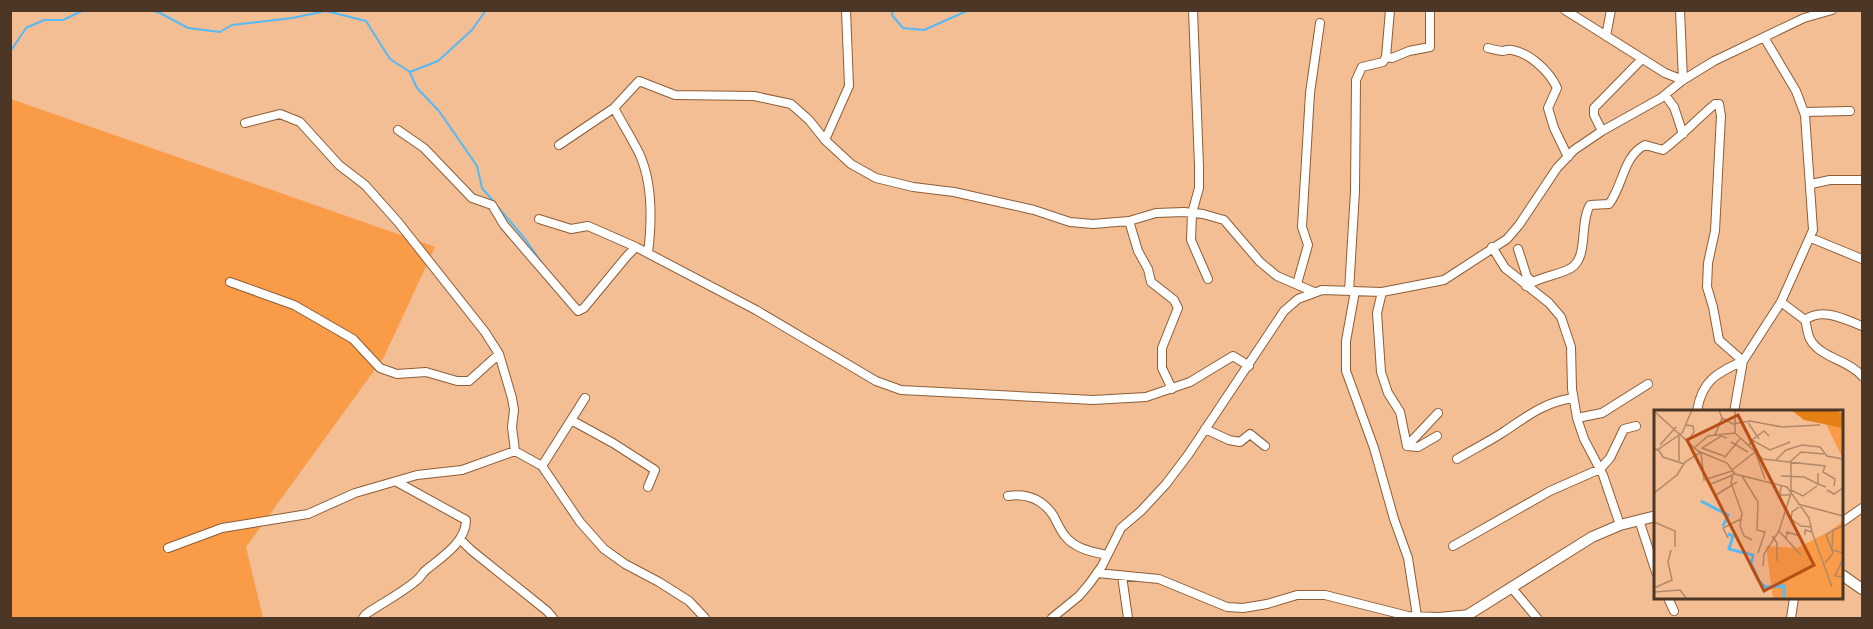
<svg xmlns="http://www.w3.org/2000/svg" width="1873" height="629" viewBox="0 0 1873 629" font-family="'Fira Sans',sans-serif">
<rect width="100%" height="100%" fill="#f4be95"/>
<path fill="#fa9b47" d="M11,99L435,247L384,357L246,547L263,618H11Z"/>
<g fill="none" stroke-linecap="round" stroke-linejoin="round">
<path stroke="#55b9f6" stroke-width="2" d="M150,10L160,13L188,28L220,32L232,25L292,18L326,11L366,21L390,59L410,72L438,61L472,30L486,10
M892,10V15L903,28L924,30L969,10
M10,52L26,28L44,20H63L84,10
M410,73L417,88L439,111L477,166L482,188L494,202
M498,207L525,239L542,263"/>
<defs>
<path id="minor" d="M1193,10L1199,166V188L1192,213L1191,240L1208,279
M1565,10L1665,73L1683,80L1680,10
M1606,36L1611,10
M1488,48C1492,49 1498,51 1503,51C1507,50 1508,49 1512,50C1530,53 1550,72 1557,88L1548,108L1554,128L1568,157
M1386,57L1392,58L1409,51L1430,47V10
M1665,95L1674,107L1683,134
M614,108C622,123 631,137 639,153C653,183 652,221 648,253
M1804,112L1850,111
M245,123L280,114L300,122L339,165L365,185L398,222L485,332L499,354L512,398L514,410L512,427L515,451L542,466L580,522L604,549L625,564L659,582L689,601L705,618
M398,130L424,148L472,198L492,205L504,225L578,311L584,308L627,256L636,247L756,310L876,381L901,390L1093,400L1146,397L1190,382L1233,356L1249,366
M1602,131L1594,115V108L1642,59
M825,140L849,86L846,10
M559,145L614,108L639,81L675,95L754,96L791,104L809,120L825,140L851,164L876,178L913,187L954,192L1034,210L1070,222L1093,224L1129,221L1156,213L1184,212L1203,214L1224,220L1260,262L1277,276L1314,292
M1811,184L1830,180H1862
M539,219L571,229L588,226L636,247
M1129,221L1138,251L1148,269L1151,282L1174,300L1178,308L1162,348V368L1172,389
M1811,238L1862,259
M1492,247L1505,268L1549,303L1561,317L1571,347L1572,389L1577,418L1584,439L1603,475L1620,525
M1518,249L1527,277L1532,281
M230,282L294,305L353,339L380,368L397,374L426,372L457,381H469L499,354
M1297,284L1308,245L1302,227L1310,93L1320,23
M1526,286C1540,276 1557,276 1571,268C1589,257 1579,223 1590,205L1609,204C1623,186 1623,156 1645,145L1663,150C1682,136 1697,119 1715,104H1719L1721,116L1715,231L1708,263L1707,287L1713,307L1719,340L1743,361
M1349,291L1355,191L1356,80L1362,67L1383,62L1386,57L1390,10
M1355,291L1346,341V371L1374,448L1394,519L1408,558L1417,616
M1382,292L1377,313L1381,372L1388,393L1400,412L1407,446
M1781,302L1805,320C1807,326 1807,333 1810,339C1820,358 1849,360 1862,376
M1805,320C1822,307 1844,319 1862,326
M1697,411C1702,380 1717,373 1743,361
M1734,412L1743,361L1781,302L1813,230L1805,115L1796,91L1765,39
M1577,418L1602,413L1648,384
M571,420L613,443L655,470L648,487
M1205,429L1229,440L1240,442L1250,434L1265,446
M1407,446L1438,413
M1407,446L1418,447L1437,436
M1457,459C1472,450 1488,442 1502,433C1528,416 1542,403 1573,398
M542,466L585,398
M1008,496C1027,493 1042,499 1053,515C1057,522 1060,530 1065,536C1075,549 1093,552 1107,555
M1639,520L1656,572
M1842,522L1862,508
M460,539L471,550L547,611L553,618
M1453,546L1550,491L1600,469L1610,458L1624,429L1636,426
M168,548L222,528L308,514L355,493L417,475L462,470L515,451
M1097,573L1159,579L1227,607L1243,608L1267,604L1297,595H1325L1408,616L1439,617L1470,614
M1122,576L1128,618
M1511,587L1537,618
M1668,598L1674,611
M363,618L366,614C382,603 402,593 417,580C421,577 423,572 426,570C442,557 466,542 466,520L397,482
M1052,618L1079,596L1090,583L1102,566L1121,528L1141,511L1166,484L1188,455L1284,311L1298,299L1322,290L1382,292L1444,280L1507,239L1519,225L1557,168L1574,150L1602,131L1661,98L1683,80L1714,61L1804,18L1832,10
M1791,618L1794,598"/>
<path id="tertiary" d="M1842,575L1862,589
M1463,618L1592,537L1620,525L1656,516"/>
</defs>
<use href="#minor" stroke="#8d5d36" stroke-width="10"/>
<use href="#tertiary" stroke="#8d5d36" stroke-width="12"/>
<use href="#minor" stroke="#fff" stroke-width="8"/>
<use href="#tertiary" stroke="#fff" stroke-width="10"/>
</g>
<g transform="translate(1654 410)">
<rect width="189" height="189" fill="#f4be95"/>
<path d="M189,2V49L170,10ZM189,91V189H119L112,136L143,138L178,120L188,112Z" fill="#fa9b47"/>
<path d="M137,0H182L189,4V18L150,10Z" fill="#e58114"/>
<path fill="none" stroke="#55b9f6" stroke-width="3" d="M47,91L74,105L69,116M74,124L79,126L75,139L99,145L97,154L105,171L111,177L130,176V189"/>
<path fill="none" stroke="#b18868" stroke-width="1.5" d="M81,0V23L109,49L171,56L169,62L181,69L180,76M0,1L44,41L73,53L81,64L133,77L155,108L158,122M68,8L79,14L96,11L128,17L166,15M93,11L105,29M31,15L39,16L40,22L34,31M61,25L68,8L65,0M25,26V51M98,30L110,21L115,26M77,32L94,42M6,35L22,17M95,35L98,30L116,40L136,32M0,37L3,40L28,23L38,0M41,37L54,26L81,23M4,39L9,47L30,54M101,41L111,69M47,42L50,70L78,61M70,46L48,38L67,26L73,28M70,48L86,29M121,51L132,40L148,35L166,37L173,46L189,49M78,60L101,42M79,63L77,73L88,103L86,116L90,126L98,130M164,63V74L172,77M88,66L104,92L103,120L111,122L104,143M127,66L150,67L164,74M57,74L79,65M127,76L126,85H136M137,80L149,86L163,76M173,80L180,84L189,78M137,82V51L147,42L170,44M0,83L23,65L31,52L47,42M62,85L83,72M144,94L189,106M145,97L138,102L137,109L147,116L158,117M0,112L21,121V137M189,116L179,120L178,140L189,143M125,121L147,145M151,125V120L158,122L178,177M118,126L123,133V151M74,128L69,118L87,109M132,129L133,122L146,126M189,149L181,166L189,167M171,153L179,143L172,125L179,120M109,156L110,144L125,121L137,83M0,178L18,170L14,152L17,140M0,182L26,180L33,189"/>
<path fill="#b94e14" fill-opacity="0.15" stroke="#b94e14" stroke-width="3" d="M84,5L160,155L110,181L33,30Z"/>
<rect width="189" height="189" fill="none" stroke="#4c3625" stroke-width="3"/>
</g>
<rect width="1873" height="629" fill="none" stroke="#4c3625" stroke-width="24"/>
</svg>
